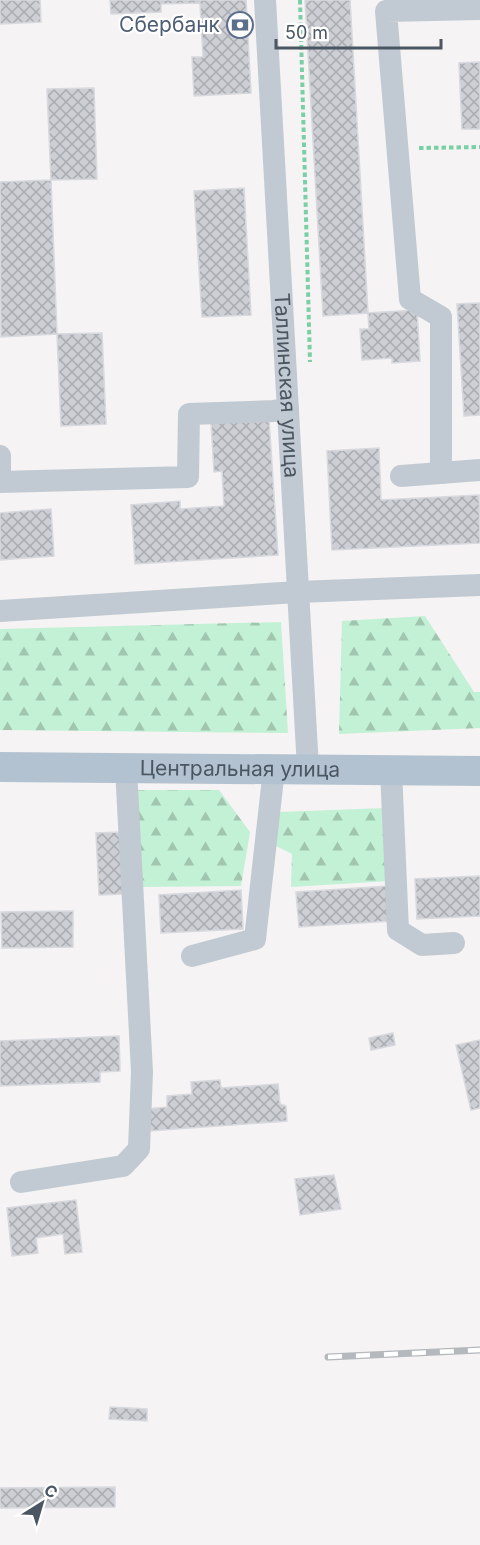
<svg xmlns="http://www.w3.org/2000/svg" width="480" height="1545" viewBox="0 0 480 1545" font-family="Inter,sans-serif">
<defs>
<pattern id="forest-firs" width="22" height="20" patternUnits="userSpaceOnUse" patternTransform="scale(1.5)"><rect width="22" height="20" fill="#c3f1d5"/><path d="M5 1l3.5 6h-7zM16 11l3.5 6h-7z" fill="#a0c6b0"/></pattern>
<pattern id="building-cross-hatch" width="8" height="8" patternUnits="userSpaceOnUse" patternTransform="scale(1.5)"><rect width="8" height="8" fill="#cdcfd5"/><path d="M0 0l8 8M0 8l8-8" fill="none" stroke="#a8abb0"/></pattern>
</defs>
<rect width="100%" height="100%" fill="#f5f3f3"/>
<path fill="url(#forest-firs)" d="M425,616L474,692H480V728L339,734L342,621Z
M281,622L288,733L0,730V629Z
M135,790H219L250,832L241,886L142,887Z
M385,808L390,881L291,887L292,854L276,846L279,812Z"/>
<path fill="url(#building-cross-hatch)" stroke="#d7d9de" stroke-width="1.5" d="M0,0H40L41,22L0,24Z
M110,0H246L251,93L194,96L192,57H203L200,3L161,4V12L111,14Z
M305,0H350L368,313L323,316Z
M480,62V129H462L459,63Z
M94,88L97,179L51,180L47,89Z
M51,180L57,334L1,337L0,182Z
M244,188L251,315L202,317L194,191Z
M480,303V415L464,416L457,304Z
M417,310L420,361L392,363V358L362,360L360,329H369L368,313Z
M102,333L106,424L61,426L57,334Z
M269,419L278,555L135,564L131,505L180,501V509L224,506L222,471L214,472L211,422Z
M379,448L381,500L479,495L480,543L332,550L327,451Z
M51,509L54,556L0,560V513Z
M121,832L123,894L99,895L96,833Z
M480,876V916L417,919L415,879Z
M389,886L391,921L299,927L296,892Z
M241,890L243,929L161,933L159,895Z
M73,911V947L2,948L1,912Z
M393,1033L395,1045L371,1050L369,1038Z
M119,1036L120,1071L100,1072V1082L0,1086V1041Z
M480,1040V1108L471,1110L456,1045Z
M220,1080L221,1088L278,1084L280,1104L286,1106L287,1121L149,1131L148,1109L167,1107V1096L192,1094L191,1082Z
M334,1175L341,1209L300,1215L295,1179Z
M76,1200L82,1252L65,1254L63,1234L36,1238L38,1253L12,1256L7,1208Z
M110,1407L147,1409V1421L109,1419Z
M115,1487V1507L0,1508V1488Z"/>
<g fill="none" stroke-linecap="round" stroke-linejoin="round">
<path stroke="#7ad0a6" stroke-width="4" stroke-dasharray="4.5 3" stroke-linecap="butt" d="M300,0L310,362
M419,148L480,147"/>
<g stroke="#c1cad2" stroke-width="22">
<path id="s1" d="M265,0L308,769"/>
<path d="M0,456V482"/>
<path d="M441,473V317L410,299L386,11L480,9"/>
<path d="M401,476L480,470"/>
<path d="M1,482L188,477L189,414L274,411L288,409"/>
<path d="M0,611L298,592L480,585"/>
<path d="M391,770L398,930L422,945L454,943"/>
<path d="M192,956L255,939L274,769"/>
<path d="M21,1182L123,1166L139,1149L142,1072L126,768"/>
</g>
<path stroke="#b3c2d1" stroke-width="30" id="s2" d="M0,767L480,771"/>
<defs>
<path id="rail" d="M328,1357L480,1350"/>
</defs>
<use href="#rail" stroke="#b5b8bd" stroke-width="7"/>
<use href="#rail" stroke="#fff" stroke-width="4.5" stroke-dasharray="14" stroke-linecap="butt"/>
</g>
<defs>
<symbol id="bank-ring" viewBox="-11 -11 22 22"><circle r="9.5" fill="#fff" stroke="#5c6f8a" stroke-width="1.5"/><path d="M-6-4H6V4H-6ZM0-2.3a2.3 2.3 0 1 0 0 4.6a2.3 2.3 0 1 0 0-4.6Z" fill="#5c6f8a"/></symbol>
</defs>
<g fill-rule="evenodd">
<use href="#bank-ring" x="225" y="10" width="30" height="30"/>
</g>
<g text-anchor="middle" stroke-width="4.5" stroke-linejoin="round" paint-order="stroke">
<g font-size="21" fill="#4e5e75" stroke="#fff" text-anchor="end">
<text x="220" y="32">Сбербанк</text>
</g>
<g font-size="21" fill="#4a5661" stroke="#fff">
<text dy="7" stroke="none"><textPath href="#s1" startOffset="386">Таллинская улица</textPath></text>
<text dy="7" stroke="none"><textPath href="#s2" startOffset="240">Центральная улица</textPath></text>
</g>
</g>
<g transform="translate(42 1503) rotate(37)" stroke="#ffffff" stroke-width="4.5" paint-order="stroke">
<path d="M0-4.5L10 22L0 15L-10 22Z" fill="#4a5661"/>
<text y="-9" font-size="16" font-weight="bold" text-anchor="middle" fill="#4a5661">С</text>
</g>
<path d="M276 39v9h165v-9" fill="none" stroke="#4a5661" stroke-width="3"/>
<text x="285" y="39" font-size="18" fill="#4a5661" stroke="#ffffff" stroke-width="4.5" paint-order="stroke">50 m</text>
</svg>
